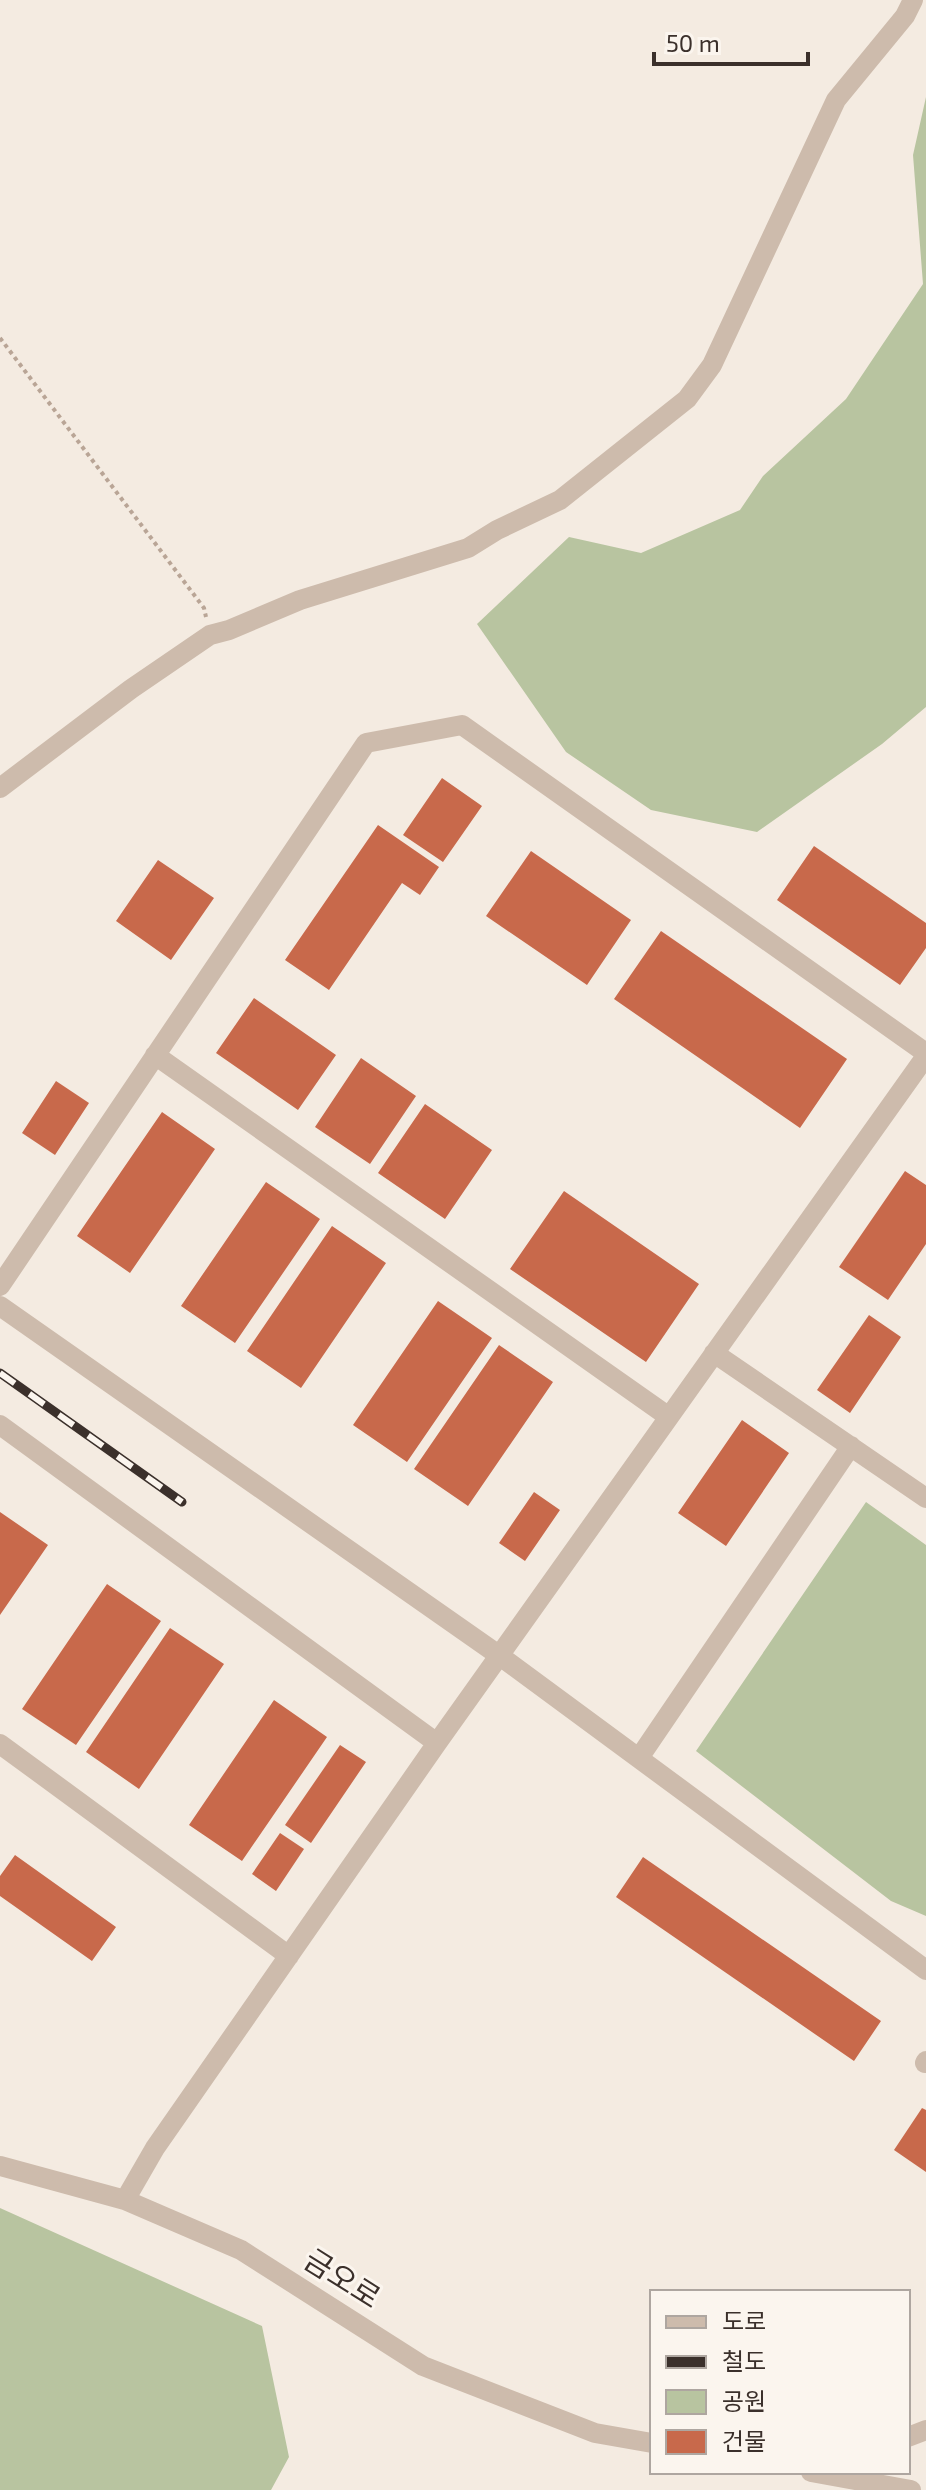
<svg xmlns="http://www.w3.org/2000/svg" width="926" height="2490" viewBox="0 0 926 2490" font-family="'Exo 2','Noto Sans KR',sans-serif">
<rect width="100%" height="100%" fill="#f4ebe1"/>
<path fill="#b8c4a0" d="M926,97V707L882,744L757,832L651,810L566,752L477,624L569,537L641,553L740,510L763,476L846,399L923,284L913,155Z
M866,1502L926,1545V1916L891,1901L696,1751Z
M0,2208L262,2326L289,2457L271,2490H0Z"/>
<path fill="#c8694b" d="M442,778L482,806L443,862L403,835Z
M378,825L439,867L420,895L402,883L329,990L285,960Z
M814,846L926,923V948L900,985L777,900Z
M531,851L631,920L587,985L486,916Z
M158,860L214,898L171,960L116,921Z
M661,931L847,1059L800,1128L614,999Z
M254,998L336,1055L298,1110L216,1053Z
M361,1058L416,1096L370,1164L315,1127Z
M56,1081L89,1103L55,1155L22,1133Z
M425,1104L492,1150L445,1219L378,1173Z
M162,1112L215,1149L130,1273L77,1236Z
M905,1171L926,1185V1244L888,1300L839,1267Z
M266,1182L320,1219L235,1343L181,1306Z
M564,1191L699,1284L646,1362L510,1269Z
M332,1226L386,1263L301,1388L247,1351Z
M438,1301L492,1338L407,1462L353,1425Z
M869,1315L901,1337L850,1413L817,1390Z
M499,1345L553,1382L468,1506L414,1469Z
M742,1420L789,1453L726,1546L678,1513Z
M534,1492L560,1510L525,1561L499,1543Z
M0,1512L48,1545L0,1615Z
M107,1584L161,1621L76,1745L22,1709Z
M170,1628L224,1664L139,1789L86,1752Z
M274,1700L327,1737L242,1861L189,1825Z
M340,1745L366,1762L311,1843L285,1825Z
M280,1833L304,1849L276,1891L252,1874Z
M15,1855L116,1927L92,1961L0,1896V1876Z
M643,1857L881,2021L854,2061L616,1897Z
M922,2108L926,2110V2172L894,2150Z"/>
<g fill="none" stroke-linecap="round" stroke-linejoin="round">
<path stroke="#b9a596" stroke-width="4" stroke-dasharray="4 4" stroke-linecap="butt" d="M0,338L204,608L206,617"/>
<path stroke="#cdbbac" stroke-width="20" d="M0,788L131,689L210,635L229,630L300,600L468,548L497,530L560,500L687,399L712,365L836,100L905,16L913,0
M155,1055L669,1417
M0,1286L366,743L462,725L926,1053
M0,1306L500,1656L926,1970
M714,1353L926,1498
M0,1425L437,1743
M0,1744L289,1956
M639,1758L851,1446
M925,2063L926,2061
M0,2166L125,2200L241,2250L423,2366L595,2433L652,2443
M125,2200L155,2148L437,1743L926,1056
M908,2437L926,2430
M811,2472L911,2490"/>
<defs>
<path id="rail" d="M0,1373L182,1502"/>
</defs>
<use href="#rail" stroke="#3b302b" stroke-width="9"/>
<use href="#rail" stroke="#fbf5ee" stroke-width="6" stroke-dasharray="18" stroke-linecap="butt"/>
</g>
<g text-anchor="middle" stroke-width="6" stroke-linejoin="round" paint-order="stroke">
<g font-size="30" fill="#3b302b" stroke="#fbf5ee">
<text transform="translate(342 2279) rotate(32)" y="10">금오로</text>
</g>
</g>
<rect x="650" y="2290" width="260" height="184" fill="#fbf5ee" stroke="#aea6a0" stroke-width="2"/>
<rect x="666" y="2316" width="40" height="12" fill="#cdbbac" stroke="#aea6a0" stroke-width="2"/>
<text x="722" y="2330" font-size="24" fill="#3b302b">도로</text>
<rect x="666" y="2356" width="40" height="12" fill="#3b302b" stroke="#aea6a0" stroke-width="2"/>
<text x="722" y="2370" font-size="24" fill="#3b302b">철도</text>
<rect x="666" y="2390" width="40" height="24" fill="#b8c4a0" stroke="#aea6a0" stroke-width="2"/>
<text x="722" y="2410" font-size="24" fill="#3b302b">공원</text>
<rect x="666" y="2430" width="40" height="24" fill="#c8694b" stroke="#aea6a0" stroke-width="2"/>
<text x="722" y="2450" font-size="24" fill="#3b302b">건물</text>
<path d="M654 52v12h154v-12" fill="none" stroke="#3b302b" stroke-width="4"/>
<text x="666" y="52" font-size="24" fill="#3b302b" stroke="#fbf5ee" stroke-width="6" paint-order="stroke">50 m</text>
</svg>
